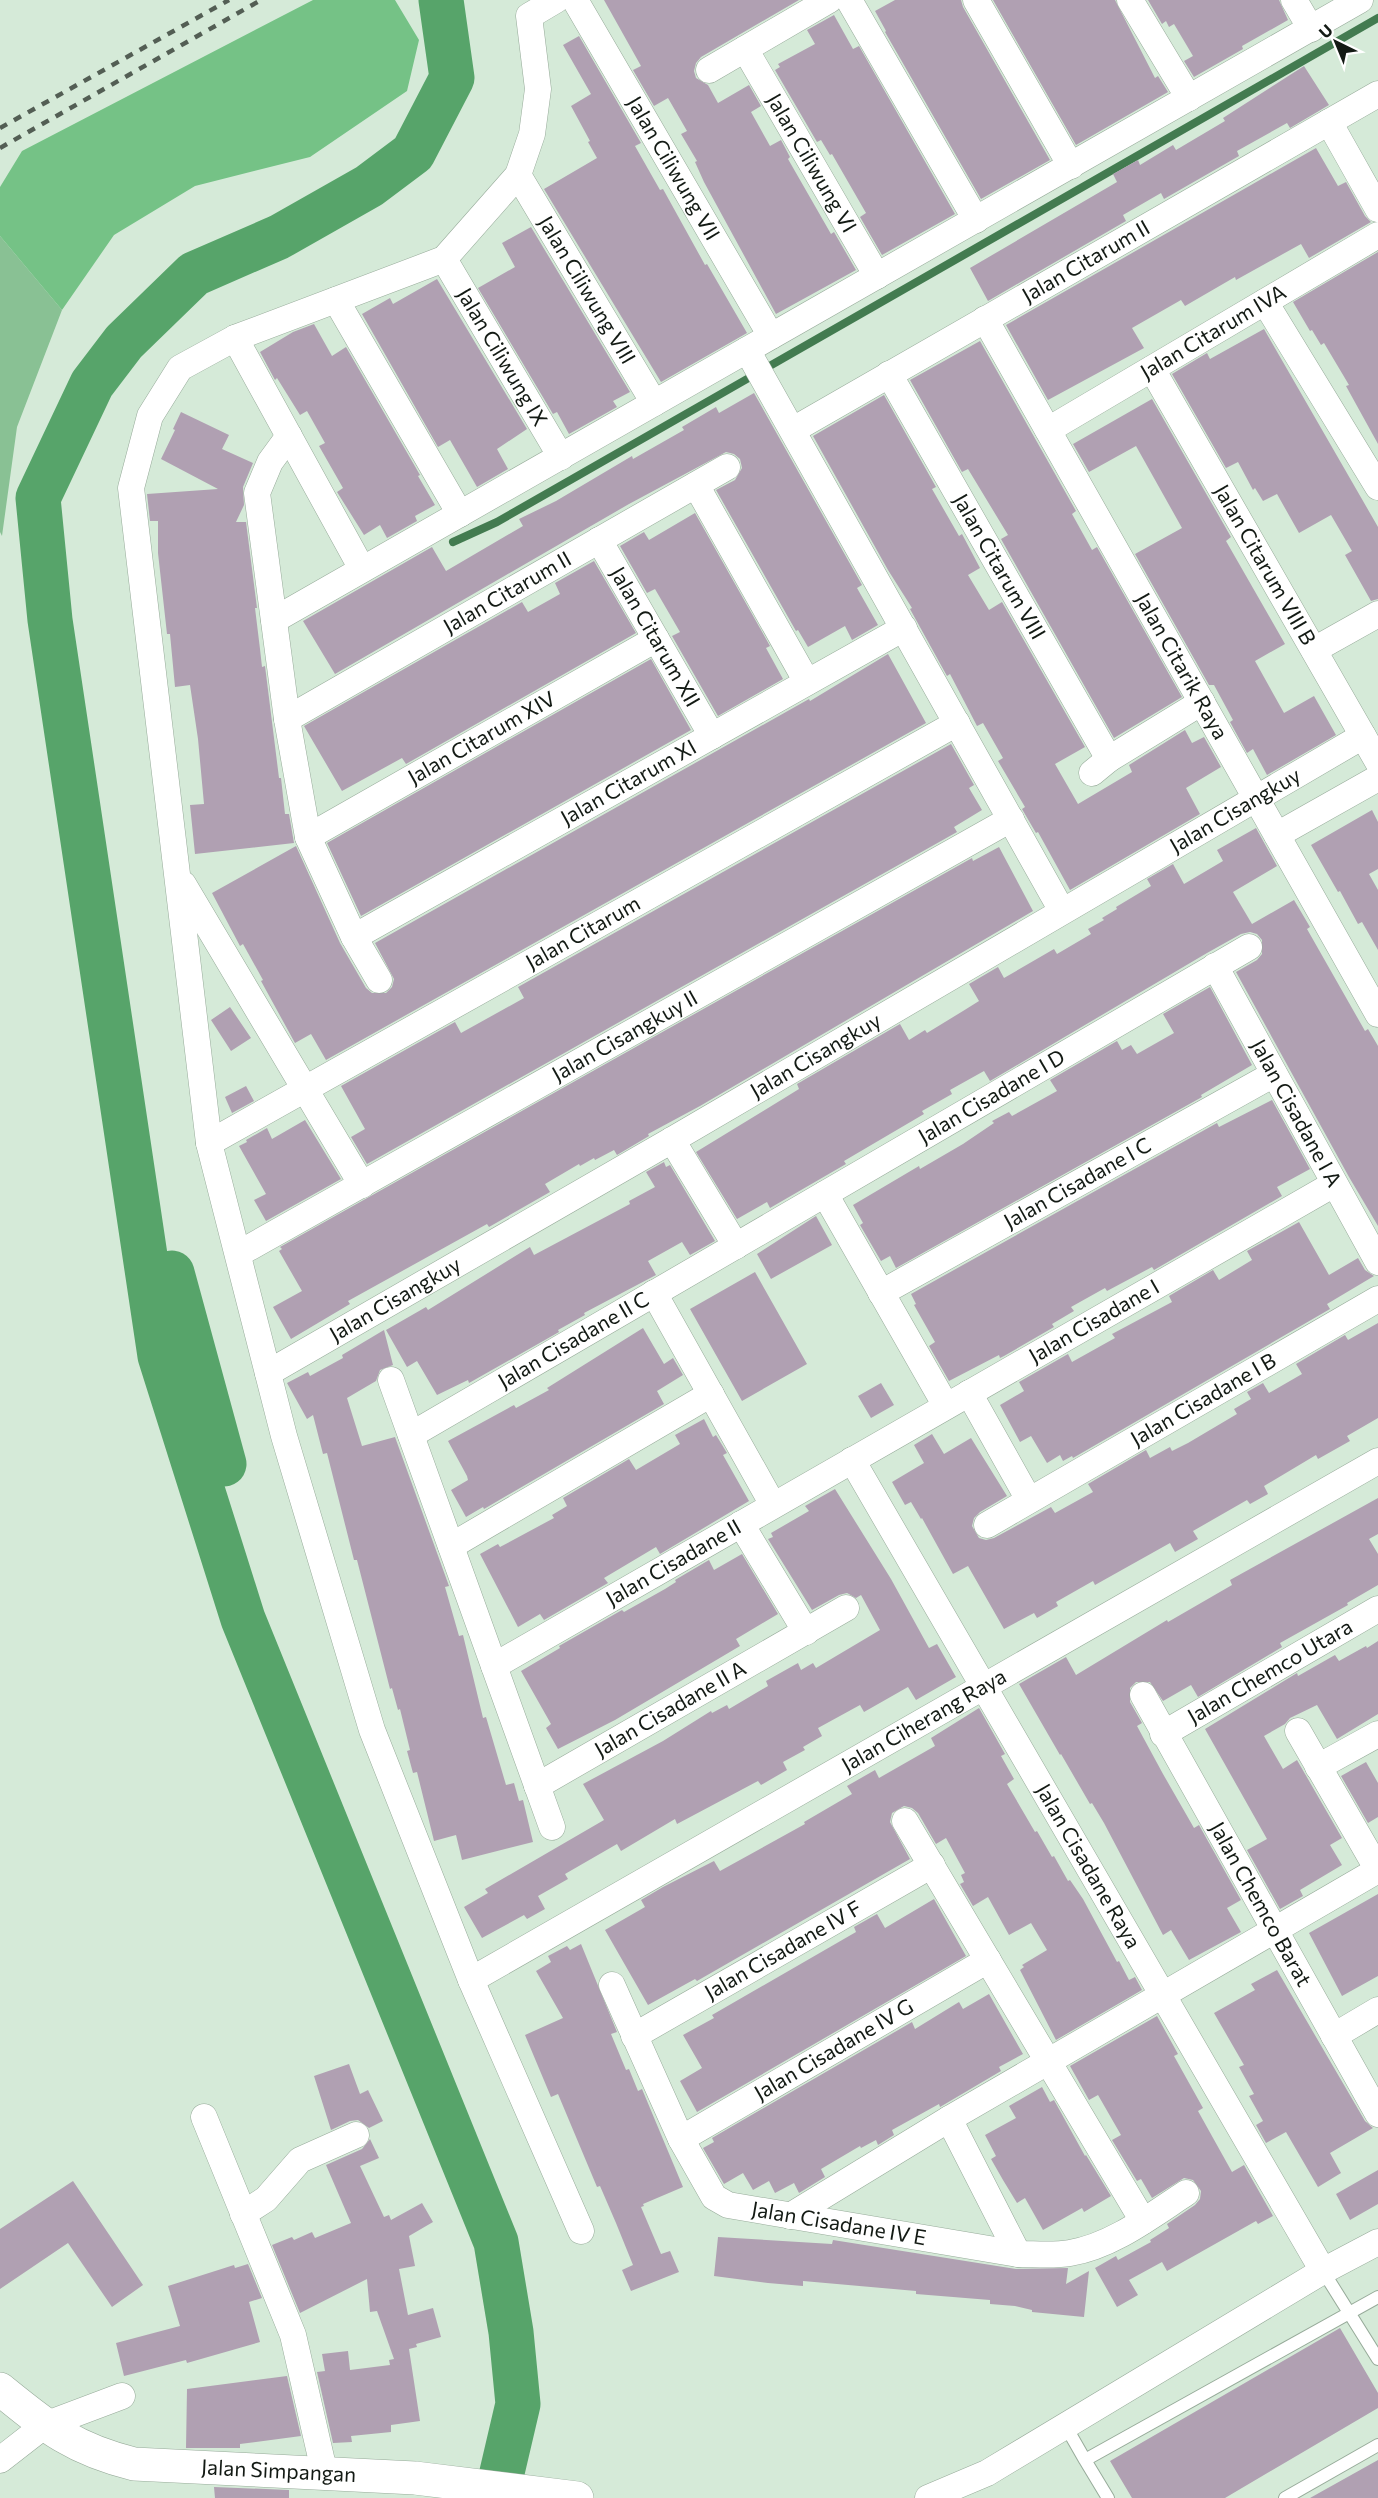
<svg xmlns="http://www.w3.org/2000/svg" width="1378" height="2498" viewBox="0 0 1378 2498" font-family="Commissioner,sans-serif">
<rect width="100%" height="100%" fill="#d5ead8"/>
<path fill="#89c194" d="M0,236L62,310L17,427L2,536L0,532Z"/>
<path fill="#75c286" d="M313,0H395L419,40L407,91L310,157L195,186L114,235L62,310L0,236V187L22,151Z"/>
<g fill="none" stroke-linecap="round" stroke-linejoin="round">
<path stroke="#437b50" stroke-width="8" d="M453,542L497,522L1378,18"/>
<path stroke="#57a46a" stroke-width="45" d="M441,0L452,78L413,153L369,186L279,237L194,274L124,342L92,384L38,498L50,620L160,1356L243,1619L496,2242L511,2332L518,2404L496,2498
M172,1273L224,1464"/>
</g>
<path fill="#b0a0b2" d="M604,0H799L701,57L696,63L694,71L696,78L708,85L718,103L749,85L761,106L751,112L770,146L781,140L790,157L788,159L831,234L834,232L856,270L776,314L704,182L695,162L697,161L681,134L687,131L668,98L654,106L633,70L641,66Z
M895,0H961L963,7L1050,160L981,199L885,32L886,31L875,11Z
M993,0H1115L1155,78L1158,76L1168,92L1076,145Z
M1148,0H1279L1288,20L1242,46L1243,49L1194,77L1184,61L1193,56L1174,24L1169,27L1166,21L1162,24Z
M834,15L853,49L859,46L955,214L882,255L860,217L866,213L832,154L830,155L821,140L817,142L775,70L780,67L778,64L815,44L807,30Z
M579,36L641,143L635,146L660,190L663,189L705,265L707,264L747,333L661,382L544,189L597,158L588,142L590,141L571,106L591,94L563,45Z
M1304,66L1329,105L1290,128L1287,123L1237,151L1239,156L1164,199L1161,193L1123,215L1126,221L988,301L970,268L1117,182L1113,174L1138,160L1140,165L1173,145L1176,150L1225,121L1223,118Z
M1316,148L1338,186L1346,182L1365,216L1371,222L1309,258L1301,244L1236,280L1235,277L1185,306L1181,300L1132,328L1144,348L1048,400L1006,325Z
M531,227L630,392L613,401L617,407L569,434L557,412L553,414L478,288L515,267L502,243Z
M1378,252V444L1346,386L1349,385L1324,343L1321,345L1312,330L1310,331L1293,302Z
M437,279L527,429L497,449L508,469L477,487L450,440L438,447L362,314L390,298L393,304Z
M314,324L332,356L346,347L420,475L418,476L435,505L415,516L417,521L387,538L380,525L364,535L337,492L343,488L319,446L325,443L307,411L300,415L277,378L275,380L260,352L293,332Z
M1264,329L1378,527V599L1371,601L1345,555L1352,551L1331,515L1299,533L1277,494L1263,501L1255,488L1253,490L1238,462L1226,468L1172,374L1207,353L1210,359Z
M980,341L1076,511L1072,514L1092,550L1097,547L1182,697L1114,738L1001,539L1008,535L968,469L962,472L910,380Z
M754,393L862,585L857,588L878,625L852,640L845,626L808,647L798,630L796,631L716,490L735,480L742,468L740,459L734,454L726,452L629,504L335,674L303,621L432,547L446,571L523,526L519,519L556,501L632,456L633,459L684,430L682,427L716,407L719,413Z
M884,395L936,487L932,489L959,536L962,534L980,568L968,575L989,610L1002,602L1085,747L1055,764L1078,804L1132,772L1129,765L1185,730L1192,743L1204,737L1221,767L1186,788L1200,814L1070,890L1038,832L1036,833L1022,809L1025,807L998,761L1003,758L983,723L977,726L950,674L947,676L910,609L912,608L888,570L813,436Z
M1152,399L1231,537L1226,541L1285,644L1255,661L1284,713L1314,696L1336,735L1267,775L1253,749L1247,753L1230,722L1233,720L1214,685H1209L1135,554L1182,528L1136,446L1089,472L1073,444Z
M181,412L229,435L222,449L253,463L243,487L244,505L236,522H246L257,608H255L260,649L262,667L265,666L279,778H281L285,814H289L294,843L195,854L190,805L204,804L198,739L190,685L175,687L170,634H167L158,553V521H150L147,494L218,489L161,459L175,430L173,429Z
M695,513L770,646L766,648L783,679L718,716L672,636L680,632L655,589L647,593L620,546L644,532L649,540Z
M594,561L636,633L406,764L402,758L342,791L304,726L522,602L528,612L560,594L555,583Z
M888,654L926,723L326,1060L311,1034L295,1043L261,981L263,980L243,944L240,946L212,893L296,846L340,943L366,988L372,993H386L392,987L394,979L375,943L809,699L810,701Z
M651,659L691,730L361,916L327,843Z
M951,744L974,785L969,788L982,810L954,827L957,832L367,1164L351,1137L365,1129L341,1086L455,1022L461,1033L524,998L518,987Z
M1372,810L1378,822V869L1369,874L1378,890V950L1362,922L1358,924L1340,891L1338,892L1311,845Z
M1256,828L1277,866L1233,892L1252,924L1294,900L1310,927L1307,929L1365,1031L1368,1029L1378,1046V1226L1349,1177L1236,972L1257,960L1262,954V940L1257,934L1250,932L1241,934L1207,953L990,1081L984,1071L950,1090L952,1094L922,1111L924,1114L844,1161L846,1164L770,1208L767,1202L737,1219L696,1152L799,1089L797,1084L900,1024L909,1040L925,1030L927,1033L963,1011L979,1001L969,984L998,967L1004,978L1054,949L1057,954L1091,934L1088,929L1104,920L1102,918L1117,909L1116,907L1151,886L1147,879L1173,864L1184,884L1223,861L1217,850Z
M999,847L1033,911L700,1106L648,1134L649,1136L617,1155L614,1150L595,1160L594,1158L580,1166L579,1164L545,1184L550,1192L489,1227L487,1224L348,1301L350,1304L291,1339L273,1307L302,1291L279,1251L282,1249L280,1247L972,858L973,861Z
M1210,987L1252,1065L1201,1095L1202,1097L896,1268L890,1256L881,1261L860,1225L863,1223L853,1205L919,1166L920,1169L963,1144L994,1123L992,1121L1009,1112L1012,1116L1057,1091L1050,1080L1117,1041L1122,1050L1131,1045L1137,1054L1174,1033L1163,1014Z
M230,1007L251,1038L231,1051L211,1020Z
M246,1086L254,1101L232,1113L225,1097Z
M1272,1100L1310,1169L1277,1187L1282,1196L1154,1270L1152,1267L1107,1291L1105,1288L1071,1307L1074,1311L1052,1324L1054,1327L1004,1356L1000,1358L999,1355L949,1381L929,1346L935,1342L914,1305L916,1304L911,1294L1217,1123L1219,1127Z
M305,1120L341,1179L266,1221L254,1200L266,1194L239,1146L247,1142L246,1140L267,1128L272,1139Z
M664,1162L666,1167L670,1165L715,1241L690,1255L682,1242L648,1261L656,1275L584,1313L585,1315L558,1330L559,1332L469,1383L468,1380L437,1395L417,1361L407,1367L386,1330L426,1307L428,1310L530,1247L534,1255L630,1204L629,1201L655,1187L646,1172Z
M816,1216L832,1245L771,1279L757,1254Z
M1299,1222L1329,1275L1358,1258L1365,1270L1374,1276L1327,1304L1330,1309L1073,1458L1072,1456L1063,1461L1060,1455L1047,1463L1031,1436L1020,1442L1000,1405L1024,1391L1019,1382L1068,1354L1072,1362L1115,1338L1112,1334L1172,1302L1169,1296L1213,1270L1219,1280L1252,1260L1247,1251Z
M755,1272L807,1364L742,1401L690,1309Z
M1378,1323V1418L1347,1436L1350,1441L1318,1459L1316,1455L1264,1486L1268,1494L1250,1504L1247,1500L1193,1531L1198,1539L1175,1552L1170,1543L1095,1585L1093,1581L1056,1602L1058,1606L1037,1618L1034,1613L1004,1629L968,1566L953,1574L922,1518L921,1519L911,1502L905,1505L892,1482L924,1463L914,1445L932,1434L944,1454L971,1438L1007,1496L980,1512L974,1518L972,1526L979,1538L986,1540L994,1538L1051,1507L1055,1513L1093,1492L1088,1484L1146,1450L1150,1458L1170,1447L1172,1451L1188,1443L1237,1414L1234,1409L1251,1399L1247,1392L1263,1383L1269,1393L1302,1374L1296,1364L1345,1335L1348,1340Z
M643,1328L664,1364L673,1358L683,1375L657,1391L664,1404L484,1509L483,1507L466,1517L451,1490L468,1480L467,1476L448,1441L514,1405L516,1408L549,1390L547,1388Z
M384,1330L393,1365L380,1370L376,1381L347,1398L362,1446L395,1437L449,1586L445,1587L459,1636L463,1635L483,1718L486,1717L506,1785L514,1783L519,1801L523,1800L533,1842L462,1860L456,1835L434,1841L417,1772L413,1773L407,1751L410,1750L400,1709L398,1710L392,1688L390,1689L357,1560H354L327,1453L323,1454L313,1415L307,1419L287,1383L308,1372L310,1376L343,1358L342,1355Z
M881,1383L894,1405L871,1418L858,1396Z
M704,1419L713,1437L716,1435L727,1453L723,1455L749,1501L660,1554L656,1547L604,1578L608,1583L544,1620L540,1614L518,1627L480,1554L498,1544L500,1547L554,1518L552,1515L567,1506L563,1498L629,1459L636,1470L680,1444L675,1435Z
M835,1489L891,1579L929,1648L937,1644L956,1677L916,1700L908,1687L864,1712L860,1705L818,1728L822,1736L803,1747L805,1750L783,1762L787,1770L761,1785L758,1781L677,1824L675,1819L621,1851L617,1844L565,1874L568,1879L538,1896L545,1909L527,1919L524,1915L482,1938L464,1907L488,1893L485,1889L604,1820L583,1784L663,1741L711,1711L712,1713L727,1705L729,1709L768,1686L766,1681L798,1663L801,1670L813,1663L816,1668L880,1630L861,1595L856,1598L847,1593L839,1595L812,1610L768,1539L773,1537L771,1533L809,1511L805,1506Z
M1378,1498V1534L1369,1539L1378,1554V1585L1347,1603L1348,1605L1280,1643L1282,1647L1198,1697L1191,1685L1163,1701L1150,1682H1136L1130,1688V1702L1142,1723L1137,1726L1163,1774L1194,1828L1199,1825L1241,1900L1227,1908L1241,1932L1189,1960L1171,1930L1163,1935L1104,1823L1092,1803L1090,1804L1061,1754L1060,1755L1019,1684L1066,1657L1076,1675L1167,1620L1168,1622L1232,1585L1230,1580Z
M742,1554L778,1614L736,1639L740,1646L615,1720L558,1749L546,1728L551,1724L521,1671L560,1648L559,1646L622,1610L624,1612L665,1589L676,1582L675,1580L709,1560L714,1570Z
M1378,1641V1714L1337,1739L1317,1705L1290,1718L1285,1724L1264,1736L1283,1769L1297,1760L1342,1838L1330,1845L1342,1865L1300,1890L1303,1896L1280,1909L1247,1850L1267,1839L1205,1729L1297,1673L1298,1676L1335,1655L1339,1661L1366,1646L1367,1648Z
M979,1708L1005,1754L1001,1756L1014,1779L1007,1784L1035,1832L1037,1831L1052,1857L1054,1856L1068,1881L1070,1880L1083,1899L1117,1962L1119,1961L1129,1980L1135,1977L1142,1990L1056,2040L1020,1970L1024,1967L1022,1965L1047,1950L1031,1923L1009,1935L988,1897L973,1906L960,1884L964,1882L961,1875L965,1873L946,1838L936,1844L918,1813L912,1808L904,1806L892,1813L890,1822L910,1859L697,1981L695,1979L648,2005L605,1930L645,1907L641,1900L663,1887L714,1861L720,1871L805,1824L804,1822L852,1794L847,1786L875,1770L879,1778L935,1746L931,1738Z
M1366,1762L1378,1783V1817L1368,1823L1341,1776Z
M1378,1894V1976L1342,1996L1309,1933Z
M934,1899L966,1956L697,2112L680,2081L702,2068L683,2035L714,2018L712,2015L856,1932L854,1927L877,1914L885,1928Z
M581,1944L617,2032L611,2034L626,2070L629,2069L638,2091L642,2089L683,2187L643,2204L644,2206L641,2207L661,2254L670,2251L679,2272L631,2291L622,2270L633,2265L616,2223L600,2186L597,2187L558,2094L551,2097L525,2035L563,2018L536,1971L551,1962L548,1956L567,1946L570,1950Z
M1277,1970L1365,2121L1373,2128L1330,2153L1341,2173L1318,2187L1286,2132L1266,2143L1256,2125L1263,2121L1249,2096L1254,2094L1239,2067L1244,2065L1214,2013L1255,1990L1251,1984Z
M989,1994L1023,2054L999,2067L1001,2071L940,2107L939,2104L892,2130L894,2135L878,2145L876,2140L861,2148L860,2146L821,2169L825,2177L799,2193L794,2183L775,2193L769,2181L753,2190L743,2173L724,2184L703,2148L714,2142L712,2138L912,2022L915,2029L959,2002L963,2009Z
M1157,2016L1178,2054L1174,2056L1203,2108L1198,2111L1232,2172L1244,2165L1273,2216L1258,2224L1256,2221L1167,2271L1162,2262L1129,2280L1138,2295L1117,2307L1095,2268L1116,2256L1118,2260L1151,2242L1150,2240L1169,2228L1167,2224L1195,2205L1200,2199L1201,2191L1193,2180L1184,2178L1152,2198L1141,2179L1137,2181L1112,2140L1121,2135L1098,2095L1089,2100L1070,2066Z
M349,2064L360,2094L368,2090L383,2121L369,2128L358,2120L350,2121L331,2130L314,2076Z
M1042,2087L1050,2102L1054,2100L1085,2156L1086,2155L1111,2196L1084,2212L1082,2208L1043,2230L1025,2198L1017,2203L1003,2180L991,2159L996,2156L985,2135L1016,2118L1009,2106Z
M370,2139L379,2158L360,2166L384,2217L389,2215L391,2220L422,2203L433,2222L409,2236L415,2266L399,2269L408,2315L433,2308L441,2337L416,2344L417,2347L409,2349L420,2421L391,2425V2432L351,2436L352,2442L333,2443L317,2372L325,2371L322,2354L348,2351L350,2370L390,2365L389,2360L394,2359L377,2311L370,2312L367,2279L300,2313L272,2245L292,2237L294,2240L312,2232L315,2238L351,2223L326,2165L362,2149Z
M1378,2170V2204L1350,2220L1336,2194Z
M73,2181L143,2285L112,2307L68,2243L0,2289V2229Z
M718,2237L832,2244L833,2240L1016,2269L1068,2268L1066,2284L1089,2271L1084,2317L1032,2312V2310L1015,2306L990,2304V2300L916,2294V2291L803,2281V2286L768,2283L714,2276Z
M248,2264L262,2298L249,2302L260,2342L187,2363L186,2360L124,2376L116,2343L180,2326L168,2286L234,2265L235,2268Z
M1340,2328L1378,2393V2408L1225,2498H1132L1110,2461Z
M287,2376L301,2436L240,2444V2448H186L187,2389Z
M1378,2460V2498H1310Z
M214,2487L289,2490V2498H215Z"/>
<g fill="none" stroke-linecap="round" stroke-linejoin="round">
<defs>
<path id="lane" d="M1323,2271L1378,2359
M1065,2425L1085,2460L1378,2297
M1085,2460L1108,2498
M1285,2498L1378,2445"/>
<g id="street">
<path d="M556,0L529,16L538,89L532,134L518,175L444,259L235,338L180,368L150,416L131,488L209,1143L284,1436L372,1730L471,1980L581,2231"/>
<path id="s1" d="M575,0L771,336"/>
<path d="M849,0L976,220"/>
<path d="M976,0L1071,166"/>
<path d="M1130,0L1189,98"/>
<path d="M1294,0L1311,29"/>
<path id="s2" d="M745,49L877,276"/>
<path d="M709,70L829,0"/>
<path d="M1329,122L1378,209"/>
<path id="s3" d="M518,175L654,403"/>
<path id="s4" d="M444,259L561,457"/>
<path d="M336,300L460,514"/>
<path d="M1265,302L1378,487"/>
<path id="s5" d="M985,319L1378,1014"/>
<path d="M235,338L362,569"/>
<path d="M747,350L1062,911"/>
<path id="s6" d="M1152,369L1378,762"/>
<path id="s7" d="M889,374L1109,759"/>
<path id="s8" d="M793,430L1378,94"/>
<path id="s9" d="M1048,430L1378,235"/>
<path d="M289,436L270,462L257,493L287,719L308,837L354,937L379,980"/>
<path d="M696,485L807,682"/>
<path id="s10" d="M599,540L712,736"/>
<path d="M274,620L1360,0"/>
<path d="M1314,650L1378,614"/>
<path id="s11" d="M287,719L727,467"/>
<path d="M1092,773L1109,759L1202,702"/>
<path d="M1277,835L1378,778"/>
<path id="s12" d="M308,837L656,639"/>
<path d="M183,884L362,1185"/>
<path id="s13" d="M354,937L904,628"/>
<path id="s14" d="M1215,966L1378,1262"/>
<path d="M672,1140L736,1246"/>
<path id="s15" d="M209,1143L957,723"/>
<path d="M825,1194L946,1406"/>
<path id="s16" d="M238,1254L1011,819"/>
<path d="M654,1293L773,1505"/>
<path id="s17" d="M881,1293L1274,1074"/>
<path id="s18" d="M268,1373L672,1140L1363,736"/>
<path d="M391,1380L552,1827"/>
<path d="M969,1393L1029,1500"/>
<path id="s19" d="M411,1435L1249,947"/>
<path id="s20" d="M852,1460L1323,2271"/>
<path d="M741,1524L806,1632"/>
<path id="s21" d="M987,1525L1378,1299"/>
<path d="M451,1546L711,1394"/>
<path id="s22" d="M494,1666L1334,1184"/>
<path id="s23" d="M1143,1695L1378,2114"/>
<path d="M1298,1731L1378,1870"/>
<path id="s24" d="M1163,1734L1378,1609"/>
<path d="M1318,1767L1378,1734"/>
<path id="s25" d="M537,1786L846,1608"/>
<path d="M905,1821L1143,2221"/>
<path id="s26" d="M471,1980L1378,1461"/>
<path id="s27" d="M612,1985L681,2139L714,2197L728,2205L1018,2254C1035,2254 1054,2256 1070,2253C1112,2246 1151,2216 1186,2193"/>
<path id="s28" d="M634,2036L932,1865"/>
<path d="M1334,2036L1378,2010"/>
<path d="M204,2117L293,2335L325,2475"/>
<path d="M949,2119L1018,2254"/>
<path id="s29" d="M681,2139L988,1960"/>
<path d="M243,2214L266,2199L300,2160L356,2135"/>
<path d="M790,2216L949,2119L1378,1870"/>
<path d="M0,2460L45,2425L122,2396"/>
<path d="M928,2498L987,2473L1323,2271L1378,2242"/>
</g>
<g id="secondary">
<path id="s30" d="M0,2389C48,2428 73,2449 134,2464L415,2478L577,2498"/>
</g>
</defs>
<use href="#lane" stroke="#97ab9a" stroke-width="14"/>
<use href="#street" stroke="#97ab9a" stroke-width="27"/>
<use href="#secondary" stroke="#97ab9a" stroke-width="34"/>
<use href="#lane" stroke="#fff" stroke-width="12"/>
<use href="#street" stroke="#fff" stroke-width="26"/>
<use href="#secondary" stroke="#fff" stroke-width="33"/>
<path stroke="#535e54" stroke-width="4.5" stroke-dasharray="8 8" stroke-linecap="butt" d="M0,128L229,0
M0,148L261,0"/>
</g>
<g text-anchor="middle" stroke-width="4.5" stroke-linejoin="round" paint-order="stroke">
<g font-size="21" fill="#131a14" stroke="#fff">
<text dy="7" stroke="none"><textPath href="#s2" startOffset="132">Jalan Ciliwung VI</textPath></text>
<text dy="7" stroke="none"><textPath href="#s1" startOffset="195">Jalan Ciliwung VII</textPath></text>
<text dy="7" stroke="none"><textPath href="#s8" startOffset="338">Jalan Citarum II</textPath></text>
<text dy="7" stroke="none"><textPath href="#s3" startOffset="134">Jalan Ciliwung VIII</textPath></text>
<text dy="7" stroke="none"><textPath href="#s9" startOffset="192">Jalan Citarum IVA</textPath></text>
<text dy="7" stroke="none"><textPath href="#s4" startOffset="114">Jalan Ciliwung IX</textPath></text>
<text dy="7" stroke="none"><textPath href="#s6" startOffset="226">Jalan Citarum VIII B</textPath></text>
<text dy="7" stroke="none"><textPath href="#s7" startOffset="222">Jalan Citarum VIII</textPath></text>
<text dy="7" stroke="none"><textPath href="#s11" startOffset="254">Jalan Citarum II</textPath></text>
<text dy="7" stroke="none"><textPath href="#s10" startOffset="112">Jalan Citarum XII</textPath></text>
<text dy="7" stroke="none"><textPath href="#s5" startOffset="399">Jalan Citarik Raya</textPath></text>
<text dy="7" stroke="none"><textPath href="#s12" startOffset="200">Jalan Citarum XIV</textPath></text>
<text dy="7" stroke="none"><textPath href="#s13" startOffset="315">Jalan Citarum XI</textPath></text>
<text dy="7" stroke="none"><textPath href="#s18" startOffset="1119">Jalan Cisangkuy</textPath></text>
<text dy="7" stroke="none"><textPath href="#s15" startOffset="429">Jalan Citarum</textPath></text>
<text dy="7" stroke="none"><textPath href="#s16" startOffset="444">Jalan Cisangkuy II</textPath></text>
<text dy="7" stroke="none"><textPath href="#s18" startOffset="633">Jalan Cisangkuy</textPath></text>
<text dy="7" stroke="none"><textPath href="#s19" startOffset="672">Jalan Cisadane I D</textPath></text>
<text dy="7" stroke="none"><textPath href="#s14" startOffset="168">Jalan Cisadane I A</textPath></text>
<text dy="7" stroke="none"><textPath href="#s17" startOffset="225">Jalan Cisadane I C</textPath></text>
<text dy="7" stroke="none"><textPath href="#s18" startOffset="147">Jalan Cisangkuy</textPath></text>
<text dy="7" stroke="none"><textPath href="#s22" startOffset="692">Jalan Cisadane I</textPath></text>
<text dy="7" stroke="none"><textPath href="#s19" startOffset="188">Jalan Cisadane II C</textPath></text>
<text dy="7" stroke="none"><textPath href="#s21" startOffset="250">Jalan Cisadane I B</textPath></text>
<text dy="7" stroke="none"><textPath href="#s22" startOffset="207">Jalan Cisadane II</textPath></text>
<text dy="7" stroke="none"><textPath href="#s24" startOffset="124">Jalan Chemco Utara</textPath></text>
<text dy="7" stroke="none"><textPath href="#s25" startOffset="154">Jalan Cisadane II A</textPath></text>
<text dy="7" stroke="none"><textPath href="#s26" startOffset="522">Jalan Ciherang Raya</textPath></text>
<text dy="7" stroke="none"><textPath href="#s20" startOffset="470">Jalan Cisadane Raya</textPath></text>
<text dy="7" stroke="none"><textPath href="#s23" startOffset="240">Jalan Chemco Barat</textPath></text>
<text dy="7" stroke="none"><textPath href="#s28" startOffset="172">Jalan Cisadane IV F</textPath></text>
<text dy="7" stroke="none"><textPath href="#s29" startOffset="177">Jalan Cisadane IV G</textPath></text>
<text dy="7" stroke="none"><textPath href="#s27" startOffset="364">Jalan Cisadane IV E</textPath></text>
<text dy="7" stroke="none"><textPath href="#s30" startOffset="300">Jalan Simpangan</textPath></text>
</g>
</g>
<g transform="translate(1336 42) rotate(317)" stroke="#ffffff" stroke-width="4.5" paint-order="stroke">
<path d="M0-4.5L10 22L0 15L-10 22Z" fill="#131a14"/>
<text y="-9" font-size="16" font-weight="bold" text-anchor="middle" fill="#131a14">U</text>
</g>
</svg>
